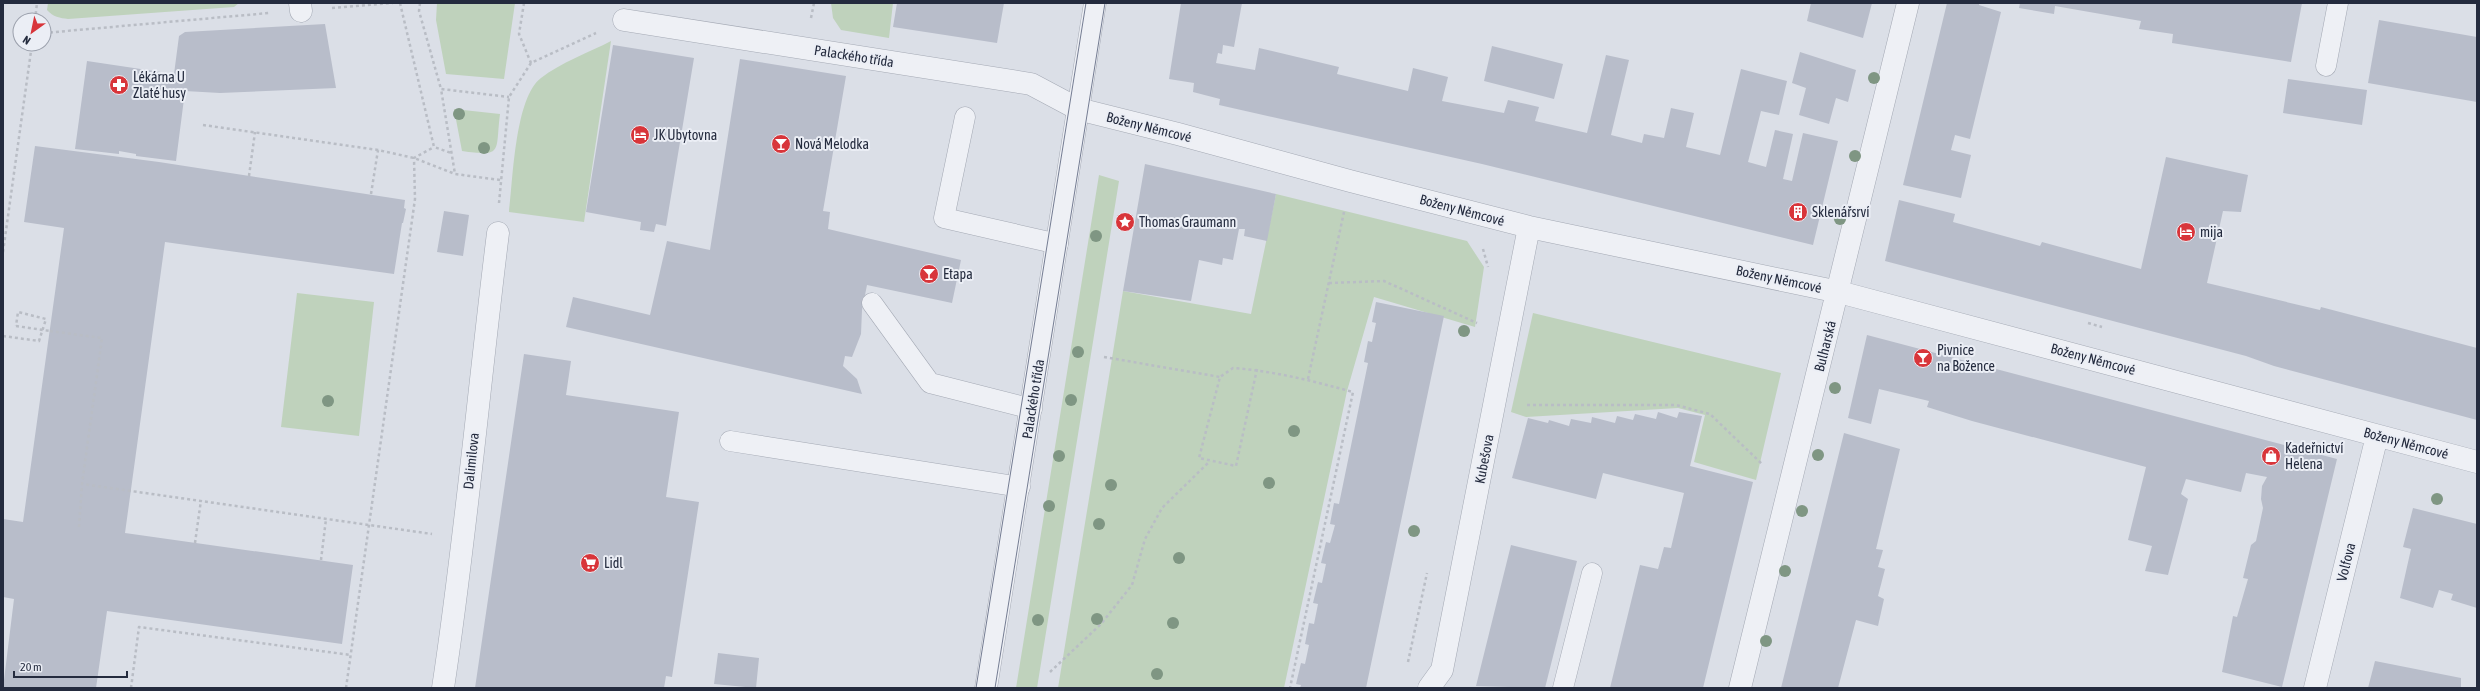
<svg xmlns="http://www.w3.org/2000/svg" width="2480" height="691" viewBox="0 0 2480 691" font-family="'Asap Condensed',sans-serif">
<rect width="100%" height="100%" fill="#dbdfe7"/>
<path fill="#bfd2bc" d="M48,3H239L234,7L68,19C60,18 53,17 47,10Z
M437,3H515L504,79L446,74L436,20Z
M831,3H893L889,38L841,30L833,18Z
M611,41L584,222L509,212C513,180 515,97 541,78C560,63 590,52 611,41Z
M454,109L500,114C495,152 504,157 462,151Z
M1099,175L1119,181L1037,688H1016Z
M1276,194L1467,241L1484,267L1475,327L1374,297L1347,391L1284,688H1058L1123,291L1251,314Z
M297,293L374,302L359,436L281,427Z
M1533,313L1781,373L1756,480L1694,462L1705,415L1678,408L1526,417L1511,412Z"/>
<path fill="#b8bdca" d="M897,3H1004L997,43L893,27Z
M1181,3H1242L1234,47L1223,45L1222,54L1218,53L1216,63L1255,70L1259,48L1339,67L1337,74L1408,91L1413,68L1448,77L1442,101L1504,113L1508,100L1539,107L1535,121L1587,133L1606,55L1629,60L1611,135L1642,143L1644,134L1664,138L1671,108L1694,113L1686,147L1720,155L1741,69L1787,81L1779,115L1761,111L1748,162L1766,167L1775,130L1793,134L1783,179L1792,181L1803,133L1838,141L1813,245L1482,164L1219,105L1220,99L1193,92L1194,83L1169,79Z
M1811,3H1872L1863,38L1807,21Z
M1947,3H1979V5L2001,12L1970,139L1955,135L1951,150L1971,155L1961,198L1903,185Z
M2020,3H2302L2291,62L2172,43L2173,34L2139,29L2141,21L2055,6L2054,14L2019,8Z
M2379,20L2477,37V102L2368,83Z
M325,24L336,88L220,93L185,91L176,161L136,156V154L119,151V154L75,149L87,61L174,74L179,36L185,32Z
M613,45L694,58L666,226L656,224L654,232L640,230L641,222L586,212Z
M1492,46L1563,64L1554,99L1484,81Z
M1800,52L1856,70L1848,102L1836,98L1829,124L1799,115L1806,88L1792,83Z
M740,59L846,76L823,211L830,212L828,229L961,260L952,303L867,285L862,310L861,334L852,357L845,356L843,366L857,379L862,394L566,327L573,297L650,315L667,241L710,250Z
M2288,79L2367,90L2362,125L2283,113Z
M35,146L159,162L405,200L404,208L406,209L403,223H402L394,274L165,242L125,533L353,565L342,644L107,611L96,688H3L14,599L3,597V519L23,522L64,228L24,222Z
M2166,157L2248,175L2241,212L2223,211L2207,283L2320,310L2321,307L2477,348V420L2274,366L2246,356L1885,261L1899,200L1955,214L1953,222L2040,246L2042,242L2141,269Z
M1145,164L1276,194L1267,241L1244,236L1245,229H1239L1233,260L1223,258L1222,265L1199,260L1191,301L1123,291Z
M444,211L469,215L463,256L437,252Z
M1376,302L1444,316L1366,688H1300L1301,685L1296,684L1301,663L1305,664L1309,645L1305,644L1309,623L1314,624L1318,604L1313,603L1318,582L1322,583L1326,564L1321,563L1326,542L1330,543L1335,525L1330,524L1334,503L1339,504L1368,363L1364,362L1368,341L1372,342L1376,323L1372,322Z
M1867,335L2337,459L2282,687L2222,672L2233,616L2237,617L2248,579L2243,578L2251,545L2256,541L2263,508L2261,499L2262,486L2267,477L2246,473L2241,492L2186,479L2181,494L2188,499L2168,575L2145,571L2152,546L2128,540L2146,467L1972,421L1927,407L1929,401L1879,389L1871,424L1848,418Z
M524,354L571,361L566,395L679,412L666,497L699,502L672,677L666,676L664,688H475Z
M1658,412L1677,418L1679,412L1702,416L1690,466L1753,482L1703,688H1610L1640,565L1658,569L1664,547L1671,548L1684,493L1603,473L1596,499L1512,478L1528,418L1548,423L1549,420L1569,426L1571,419L1591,423L1592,417L1615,423L1617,416L1633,420L1635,414L1656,419Z
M1844,433L1900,449L1876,549L1883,550L1878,567L1885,569L1878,596L1884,599L1878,626L1856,620L1838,688H1781Z
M2413,508L2477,524V608L2451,600L2453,594L2439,590L2433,608L2400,598L2411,549L2403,547Z
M1511,545L1577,561L1545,688L1476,686Z
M718,653L759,658L756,688L714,684Z
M2375,661L2461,678V688H2368Z"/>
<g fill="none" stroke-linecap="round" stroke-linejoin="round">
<defs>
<path id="service" d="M2326,66L2338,3
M965,117L944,218L1058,244
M872,303L930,383L1032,409
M730,441L1020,487
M1563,688L1592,573"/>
<path id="minor" d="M300,3L301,11
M624,20L1031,84L1078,109L1178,134L1350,181L1529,227L1839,292L2477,462
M443,688C466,537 479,385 498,233
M1429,688L1442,670L1529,227
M1740,688L1908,3
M2315,688L2377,436"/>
<path id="tertiary" d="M986,688L1095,3"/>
</defs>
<use href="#service" stroke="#a4a9b4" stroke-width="21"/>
<use href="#minor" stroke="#a4a9b4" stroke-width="23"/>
<use href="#tertiary" stroke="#a4a9b4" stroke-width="23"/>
<path stroke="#b9bdc5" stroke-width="2.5" stroke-dasharray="3 3" stroke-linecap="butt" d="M400,3L434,147L451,153
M420,3L419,11L441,89
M524,3L519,34L531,63
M332,8L393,3
M811,18L814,3
M35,20L37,3
M44,33L269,13
M203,125L378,150L414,158L455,174
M249,176L255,132
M500,180L455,174L441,89L509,97
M371,194L378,150
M499,203L509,97L531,63L596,33
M1483,249L1488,267
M3,252L32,44
M1329,283L1384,281L1477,323
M2088,323L2102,327
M50,331L102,338L82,484L432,534
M3,336L39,341L46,319L18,312L16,326
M1104,357L1220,377
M1257,369L1236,466L1199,458L1220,377L1233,368C1274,371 1313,381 1353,392L1290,688
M1308,379L1344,212
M1527,405H1676L1710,414L1762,464
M79,527L82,484
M195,543L201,500
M321,560L326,519
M1408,662L1427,573
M1050,672L1101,624L1132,585L1145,539L1162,508L1210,461
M131,688L139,627L351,655
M346,688L415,199L414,158L434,147"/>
<use href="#service" stroke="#eef0f5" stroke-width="20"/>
<use href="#minor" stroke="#eef0f5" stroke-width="22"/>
<use href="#tertiary" stroke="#eef0f5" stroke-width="22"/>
<path stroke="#747c92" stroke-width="1" d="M976,688L1086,3
M995,688L1105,3"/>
<path stroke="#b9bdc5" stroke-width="2.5" stroke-dasharray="3 3" stroke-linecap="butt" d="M16,326L50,331"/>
</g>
<g fill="#7f9683">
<circle cx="1874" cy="78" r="6"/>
<circle cx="459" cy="114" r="6"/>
<circle cx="484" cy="148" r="6"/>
<circle cx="1855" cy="156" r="6"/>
<circle cx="1840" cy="219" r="6"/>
<circle cx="1096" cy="236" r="6"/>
<circle cx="1464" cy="331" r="6"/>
<circle cx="1078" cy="352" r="6"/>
<circle cx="1835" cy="388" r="6"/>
<circle cx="1071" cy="400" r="6"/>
<circle cx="328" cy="401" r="6"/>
<circle cx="1294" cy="431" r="6"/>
<circle cx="1818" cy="455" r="6"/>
<circle cx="1059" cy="456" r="6"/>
<circle cx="1269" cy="483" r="6"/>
<circle cx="1111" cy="485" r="6"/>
<circle cx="2437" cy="499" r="6"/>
<circle cx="1049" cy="506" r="6"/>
<circle cx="1802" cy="511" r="6"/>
<circle cx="1099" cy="524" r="6"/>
<circle cx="1414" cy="531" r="6"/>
<circle cx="1179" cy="558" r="6"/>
<circle cx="1785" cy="571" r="6"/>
<circle cx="1097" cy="619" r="6"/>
<circle cx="1038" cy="620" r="6"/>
<circle cx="1173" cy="623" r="6"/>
<circle cx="1766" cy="641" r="6"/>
<circle cx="1157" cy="674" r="6"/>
</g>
<defs>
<symbol id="pharmacy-disc" viewBox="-11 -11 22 22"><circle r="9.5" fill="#d8353a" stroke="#ebeef5"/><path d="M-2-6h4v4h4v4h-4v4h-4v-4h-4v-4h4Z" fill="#fff"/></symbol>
<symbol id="hotel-disc" viewBox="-11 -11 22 22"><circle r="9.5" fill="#d8353a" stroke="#ebeef5"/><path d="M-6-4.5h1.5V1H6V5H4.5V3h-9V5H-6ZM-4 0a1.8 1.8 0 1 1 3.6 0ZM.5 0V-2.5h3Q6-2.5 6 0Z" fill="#fff"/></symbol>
<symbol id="bar-disc" viewBox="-11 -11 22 22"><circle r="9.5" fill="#d8353a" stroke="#ebeef5"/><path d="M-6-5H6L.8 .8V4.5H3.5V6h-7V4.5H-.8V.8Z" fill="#fff"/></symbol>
<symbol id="building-disc" viewBox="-11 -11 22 22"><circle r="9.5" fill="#d8353a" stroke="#ebeef5"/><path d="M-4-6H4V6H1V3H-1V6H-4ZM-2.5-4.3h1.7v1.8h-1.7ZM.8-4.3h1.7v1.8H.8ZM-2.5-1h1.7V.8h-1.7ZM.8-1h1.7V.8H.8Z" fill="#fff"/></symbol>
<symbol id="sight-disc" viewBox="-11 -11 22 22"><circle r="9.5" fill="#d8353a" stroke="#ebeef5"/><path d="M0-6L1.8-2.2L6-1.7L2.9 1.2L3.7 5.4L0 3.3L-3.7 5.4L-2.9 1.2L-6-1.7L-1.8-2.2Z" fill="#fff"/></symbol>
<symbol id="shop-disc" viewBox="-11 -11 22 22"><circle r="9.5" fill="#d8353a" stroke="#ebeef5"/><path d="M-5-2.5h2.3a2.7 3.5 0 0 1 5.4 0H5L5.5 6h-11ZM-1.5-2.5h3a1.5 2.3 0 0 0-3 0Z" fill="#fff"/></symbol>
<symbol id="supermarket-disc" viewBox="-11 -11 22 22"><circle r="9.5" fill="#d8353a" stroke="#ebeef5"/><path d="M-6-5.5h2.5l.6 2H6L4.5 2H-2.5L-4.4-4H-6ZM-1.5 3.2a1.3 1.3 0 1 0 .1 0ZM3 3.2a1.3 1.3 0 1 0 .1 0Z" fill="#fff"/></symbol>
</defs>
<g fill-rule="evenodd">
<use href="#pharmacy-disc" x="108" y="74" width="22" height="22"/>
<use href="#hotel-disc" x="629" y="124" width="22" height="22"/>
<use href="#bar-disc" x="770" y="133" width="22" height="22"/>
<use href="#building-disc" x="1787" y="201" width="22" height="22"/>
<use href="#sight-disc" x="1114" y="211" width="22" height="22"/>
<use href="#hotel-disc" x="2175" y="221" width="22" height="22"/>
<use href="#bar-disc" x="918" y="263" width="22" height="22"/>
<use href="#bar-disc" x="1912" y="347" width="22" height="22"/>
<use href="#shop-disc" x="2260" y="445" width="22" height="22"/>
<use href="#supermarket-disc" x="579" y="552" width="22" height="22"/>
</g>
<g text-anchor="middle" stroke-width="4" stroke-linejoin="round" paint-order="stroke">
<g font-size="14" fill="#242b3e" stroke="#ebeef5">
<text transform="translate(854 56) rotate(9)" y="5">Palackého třída</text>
<text transform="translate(1149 127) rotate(14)" y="5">Boženy Němcové</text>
<text transform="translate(1462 210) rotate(15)" y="5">Boženy Němcové</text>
<text transform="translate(1779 279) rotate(12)" y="5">Boženy Němcové</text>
<text transform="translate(1825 346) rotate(-76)" y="5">Bulharská</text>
<text transform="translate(2093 359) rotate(15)" y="5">Boženy Němcové</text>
<text transform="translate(1033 399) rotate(-81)" y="5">Palackého třída</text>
<text transform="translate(2406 443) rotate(15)" y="5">Boženy Němcové</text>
<text transform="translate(1484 459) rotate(-79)" y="5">Kubešova</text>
<text transform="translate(471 461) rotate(-84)" y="5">Dalimilova</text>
<text transform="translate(2346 562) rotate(-76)" y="5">Volfova</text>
</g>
<g font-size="14" fill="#242b3e" stroke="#ebeef5" text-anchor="start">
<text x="133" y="82">Lékárna U<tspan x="133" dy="16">Zlaté husy</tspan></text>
<text x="654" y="140">JK Ubytovna</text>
<text x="795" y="149">Nová Melodka</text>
<text x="1812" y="217">Sklenářsrví</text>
<text x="1139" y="227">Thomas Graumann</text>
<text x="2200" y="237">mija</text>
<text x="943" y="279">Etapa</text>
<text x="1937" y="355">Pivnice<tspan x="1937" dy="16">na Božence</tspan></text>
<text x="2285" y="453">Kadeřnictví<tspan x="2285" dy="16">Helena</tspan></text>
<text x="604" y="568">Lidl</text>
</g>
</g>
<rect width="2480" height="691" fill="none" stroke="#242b3e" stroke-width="8"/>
<g transform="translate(32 32) rotate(213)"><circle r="19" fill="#ebeef5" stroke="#9ba0ac"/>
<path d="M0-3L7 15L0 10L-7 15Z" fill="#d8353a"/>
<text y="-6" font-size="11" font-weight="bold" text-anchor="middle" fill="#242b3e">N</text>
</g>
<path d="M14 671v6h113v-6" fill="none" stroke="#242b3e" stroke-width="2"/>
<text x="20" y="671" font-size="12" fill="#242b3e" stroke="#ebeef5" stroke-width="3" paint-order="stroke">20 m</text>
</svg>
